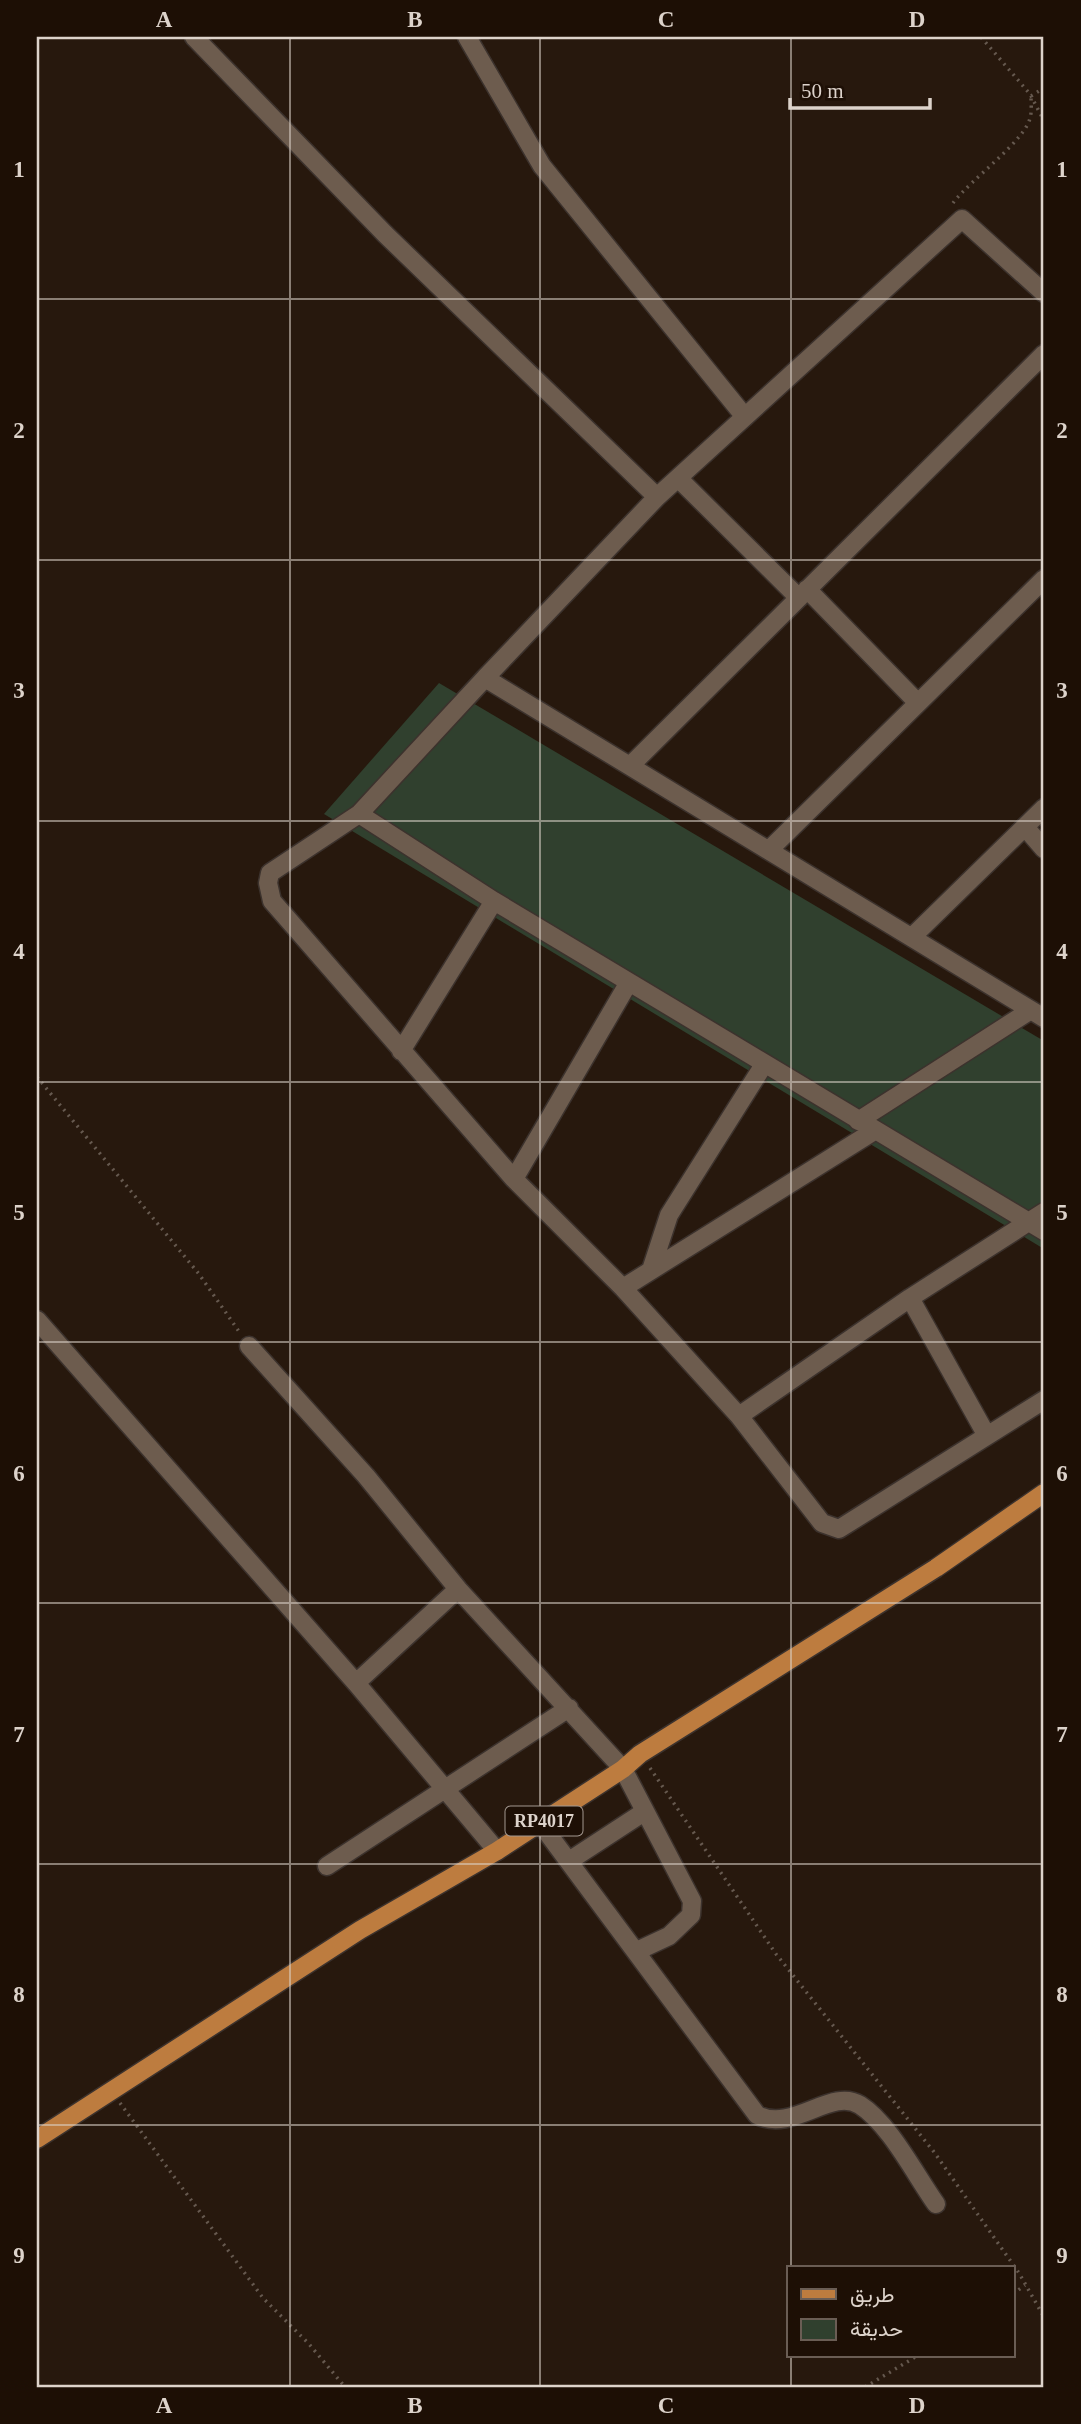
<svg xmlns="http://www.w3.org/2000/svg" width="1081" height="2424" viewBox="0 0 1081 2424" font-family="'Times New Roman',Vazirmatn,serif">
<rect width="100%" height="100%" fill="#27180d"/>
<path fill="#30402e" d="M439,683L1044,1041V1249L324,814Z"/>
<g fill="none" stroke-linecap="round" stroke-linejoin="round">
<defs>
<path id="minor" d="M194,37L385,234L657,497
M467,37L542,166L745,417
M1044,293L962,219L657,497L485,678L1044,1018
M678,478L799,598
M807,589L918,703
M485,678L359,814L494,901L1044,1231
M630,766L1044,354
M359,814L270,873L268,883L272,901L514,1179L623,1288L739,1416
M1025,827L1044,849
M769,850L1044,579
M912,937L1044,808
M401,1051L494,901
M858,1121L1031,1010
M514,1179L629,982
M1044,1212L910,1298L739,1416L822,1523L839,1529L1044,1400
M651,1270L669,1215L763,1066
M623,1288L874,1131
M910,1298L987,1436
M37,1320L356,1683L497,1851
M249,1346L366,1476L458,1589L623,1769L692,1901L691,1915L669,1936L637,1951
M356,1683L458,1589
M540,1823L757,2115C793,2133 831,2087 860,2105C889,2123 916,2176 936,2204
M569,1861L644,1812
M327,1866L569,1708"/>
<path id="major" d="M37,2139L360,1930L497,1851L623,1769L640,1754L936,1568L1044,1493"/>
</defs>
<use href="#minor" stroke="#3c322d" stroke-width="21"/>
<use href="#major" stroke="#3c322d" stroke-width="21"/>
<path stroke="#66594f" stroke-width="3.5" stroke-dasharray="2 5" stroke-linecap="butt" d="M981,37L1030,94L1044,121
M1031,96L1044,88
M953,203C970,180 1025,141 1030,118C1032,112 1031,103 1031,96
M37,1077L199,1274L240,1333
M650,1768L776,1954L934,2152L1019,2273L1044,2317
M120,2103L263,2298L309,2344L345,2387
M1013,2294L1025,2285
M865,2387L917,2356"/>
<use href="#minor" stroke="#6d5c4e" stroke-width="18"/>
<use href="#major" stroke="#bd7c3f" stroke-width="18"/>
</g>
<path fill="none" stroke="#ddd3cb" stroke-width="2" stroke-opacity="0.55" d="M290,37V2387M540,37V2387M791,37V2268M37,299H1044M37,560H1044M37,821H1044M37,1082H1044M37,1342H1044M37,1603H1044M37,1864H1044M37,2125H1044M791,2356V2387"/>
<g text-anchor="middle" stroke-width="5" stroke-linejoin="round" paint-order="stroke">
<rect fill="#1d0f05" stroke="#a39890" stroke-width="2" x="505.5" y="1806.5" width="77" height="29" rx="5"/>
<g font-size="18" font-weight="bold" fill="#ddd3cb">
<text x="544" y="1827">RP4017</text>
</g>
</g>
<rect width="1081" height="2424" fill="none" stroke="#1d0f05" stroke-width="77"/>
<rect x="787" y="2266" width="228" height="91" fill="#1d0f05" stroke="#6a5d54" stroke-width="2"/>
<rect x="801" y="2289" width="35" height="10" fill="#bd7c3f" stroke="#6a5d54" stroke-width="2"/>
<text x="850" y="2302" font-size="21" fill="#ddd3cb">طريق</text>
<rect x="801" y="2319" width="35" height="21" fill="#30402e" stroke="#6a5d54" stroke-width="2"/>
<text x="850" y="2336" font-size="21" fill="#ddd3cb">حديقة</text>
<path d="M790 98v10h140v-10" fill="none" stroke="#ddd3cb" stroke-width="3.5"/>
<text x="801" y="98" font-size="21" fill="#ddd3cb" stroke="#1d0f05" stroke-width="5" paint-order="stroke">50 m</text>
<rect x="38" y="38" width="1004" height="2348" fill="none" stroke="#ddd3cb" stroke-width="2.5"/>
<g font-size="23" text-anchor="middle" font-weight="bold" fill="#ddd3cb">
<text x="164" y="27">A</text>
<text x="415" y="27">B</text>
<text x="666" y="27">C</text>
<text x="917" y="27">D</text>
<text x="19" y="177">1</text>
<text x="1062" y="177">1</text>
<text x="19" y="438">2</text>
<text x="1062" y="438">2</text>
<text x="19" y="698">3</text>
<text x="1062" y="698">3</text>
<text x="19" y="959">4</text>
<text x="1062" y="959">4</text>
<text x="19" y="1220">5</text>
<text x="1062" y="1220">5</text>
<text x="19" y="1481">6</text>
<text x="1062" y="1481">6</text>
<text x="19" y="1742">7</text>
<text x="1062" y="1742">7</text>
<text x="19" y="2002">8</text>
<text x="1062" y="2002">8</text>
<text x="19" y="2263">9</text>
<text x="1062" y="2263">9</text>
<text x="164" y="2413">A</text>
<text x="415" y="2413">B</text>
<text x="666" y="2413">C</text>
<text x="917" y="2413">D</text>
</g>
</svg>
